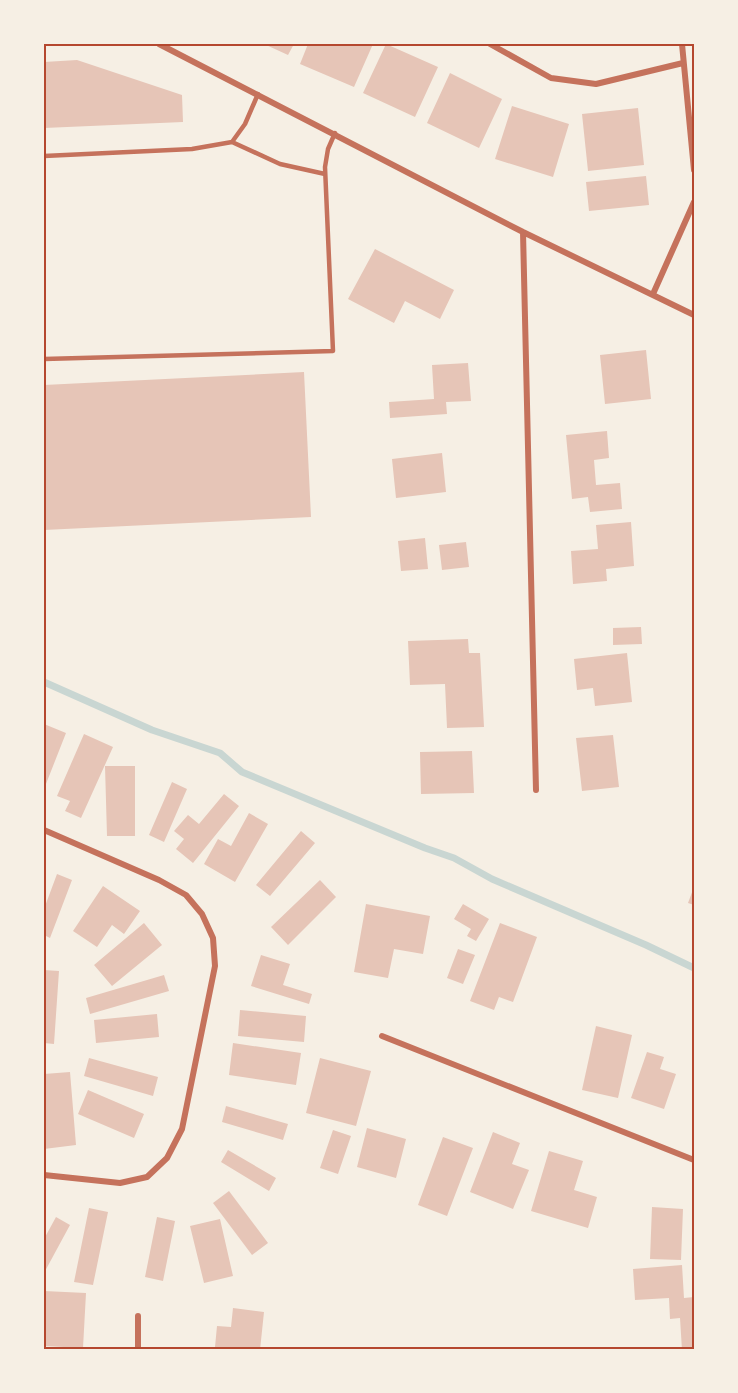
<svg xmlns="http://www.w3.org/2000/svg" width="738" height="1393" viewBox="0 0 738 1393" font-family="'Fira Sans',sans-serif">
<rect width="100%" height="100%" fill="#f6efe4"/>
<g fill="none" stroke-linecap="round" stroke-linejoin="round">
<path stroke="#c9d6d2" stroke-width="7" d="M44,682L152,730L220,753L242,772L425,848L454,858L492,879L646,945L694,968"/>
</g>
<path fill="#e6c5b7" d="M264,44H294L288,55Z
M308,44H373L354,87L300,64Z
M386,44L438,67L415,117L363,93Z
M77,60L182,95L183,122L44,128V62Z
M450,73L502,99L479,148L427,123Z
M512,106L569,124L553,177L495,159Z
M638,108L644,165L588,171L582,114Z
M646,176L649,205L589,211L586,182Z
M375,249L454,290L440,319L405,301L394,323L348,299Z
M646,350L651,399L605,404L600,355Z
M468,363L471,401L446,402L447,414L390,418L389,402L434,399L432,365Z
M304,372L311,517L44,530V385Z
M607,431L609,458L594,460L596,485L620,483L622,509L590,512L588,497L572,499L566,435Z
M442,453L446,492L396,498L392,459Z
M631,522L634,566L606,569L607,581L573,584L571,551L598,549L596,525Z
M425,538L428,569L401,571L398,541Z
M466,542L469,567L442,570L439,545Z
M641,627L642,644L613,645V628Z
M468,639L469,653H480L484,727L447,728L445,684L410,685L408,641Z
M627,653L632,702L595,706L593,688L577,690L574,659Z
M44,724L66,733L44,789Z
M84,734L113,747L81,818L65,811L70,801L57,796Z
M613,735L619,787L582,791L576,738Z
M472,751L474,793L421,794L420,752Z
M105,766H135V836H107Z
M172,782L187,789L164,842L149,835Z
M224,794L239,806L193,863L176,849L184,839L174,831L188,815L199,824Z
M249,813L268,824L235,882L204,864L218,839L231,846Z
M301,831L315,843L270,896L256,885Z
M57,874L72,880L50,938L44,935V909Z
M320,880L336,897L288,945L271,927Z
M103,886L140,911L124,934L112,925L97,947L73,931Z
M694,887V905L688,903Z
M366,904L430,916L423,954L394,949L388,978L354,972Z
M463,904L489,919L476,941L467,936L471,929L454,919Z
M144,923L162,945L112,986L94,965Z
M500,923L537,937L513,1002L499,997L494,1010L470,1001Z
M458,949L475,955L463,984L447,978Z
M261,955L290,964L283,985L312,994L309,1004L251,986Z
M44,970L59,971L54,1044L44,1043Z
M164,975L169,991L90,1014L86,998Z
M240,1010L306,1016L304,1042L238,1036Z
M157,1014L159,1037L96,1043L94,1020Z
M596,1026L632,1035L618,1098L582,1090Z
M233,1043L301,1053L296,1085L229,1075Z
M647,1052L664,1057L660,1069L676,1074L664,1109L631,1098Z
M89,1058L158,1077L153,1096L84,1076Z
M320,1058L371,1071L356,1126L306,1113Z
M70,1072L76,1145L44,1149V1074Z
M88,1090L144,1114L134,1138L78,1114Z
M226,1106L288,1124L283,1140L222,1122Z
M367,1128L406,1139L396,1178L357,1167Z
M333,1130L351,1136L338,1174L320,1168Z
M493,1132L520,1143L512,1164L529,1170L513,1209L470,1192Z
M443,1137L473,1148L447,1216L418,1205Z
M228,1150L276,1178L269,1191L221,1162Z
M549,1151L583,1161L574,1190L597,1197L588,1228L531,1211Z
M229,1191L268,1243L252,1255L213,1203Z
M652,1207L683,1209L681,1260L650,1259Z
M89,1208L108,1212L93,1285L74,1282Z
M56,1217L70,1225L44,1273V1239Z
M157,1217L175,1221L163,1281L145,1277Z
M220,1219L233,1276L204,1283L190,1226Z
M682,1265L684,1298L694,1297V1350H682L680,1318L670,1319L669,1298L635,1300L633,1269Z
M44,1291L86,1293L83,1348L44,1346Z
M233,1308L264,1312L260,1350H232L215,1347L217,1326L231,1327Z"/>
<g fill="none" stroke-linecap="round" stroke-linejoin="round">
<path stroke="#c5725c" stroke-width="4.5" d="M232,142L280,164L325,174
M44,156L192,149L232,142L245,124L258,94
M44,359L333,351L325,167L328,149L335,133"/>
<path stroke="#c5725c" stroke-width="6" d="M159,44L523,232L694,315
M490,44L551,78L596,84L683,63
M682,44L694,170
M523,232L536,790
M653,294L694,202
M44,830L159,880L186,895L202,914L213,938L215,966L182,1129L167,1158L147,1177L120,1183L44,1175
M382,1036L694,1160
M138,1350V1316"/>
</g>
<rect width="738" height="1393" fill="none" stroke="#f6efe4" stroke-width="90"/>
<rect x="45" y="45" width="648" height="1303" fill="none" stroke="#b5482f" stroke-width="2"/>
</svg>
